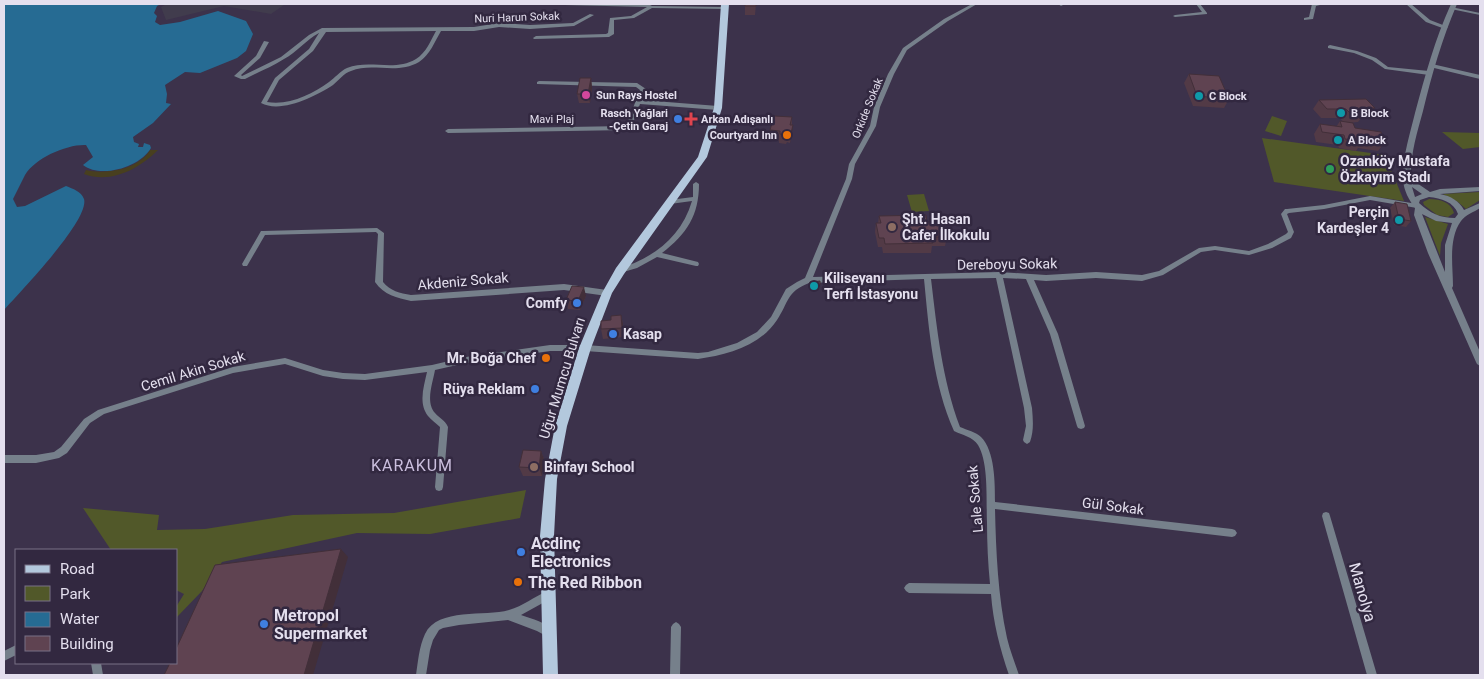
<svg xmlns="http://www.w3.org/2000/svg" width="1484" height="679" viewBox="0 0 1484 679" font-family="Roboto,sans-serif">
<rect width="100%" height="100%" fill="#3c324b"/>
<path fill="#413c4d" d="M167,4H291L284,5L271,14L224,6L166,20L161,7Z"/>
<path fill="#515829" d="M1272,116L1287,121L1281,136L1265,131Z
M1442,132L1480,133V147L1463,149Z
M1262,138L1385,155L1404,201L1274,182Z
M1480,192V200L1466,209L1458,202L1443,194Z
M924,194L929,211L912,212L907,195Z
M1429,199C1440,199 1451,202 1454,213L1448,217L1437,215L1424,205L1423,202Z
M1425,217L1448,224L1441,243L1440,256Z
M526,490L520,518L430,534L357,533L222,562L202,591L176,618V607L184,594L176,590V550H111L83,508L159,515L157,530L205,529L293,515L394,513Z"/>
<path fill="#483f1f" d="M150,150H158C139,169 111,184 84,174L86,170C106,175 139,169 150,150Z"/>
<path fill="#266b93" d="M4,4H161L157,6L154,13L157,16L155,22L160,25L180,22L218,11L246,21L253,34L246,51L237,58L200,73L185,72L165,85L167,94L166,103L171,104L153,123L133,137L134,142L139,144L138,147H143L144,143L150,145L151,148C140,167 101,179 83,165L93,157L86,145C67,144 35,158 25,175C21,183 17,191 13,199L17,207L25,206L66,186C73,189 81,191 84,199C90,220 19,293 4,310Z"/>
<g fill="none" stroke-linecap="round" stroke-linejoin="round">
<path fill="#76808b" fill-rule="evenodd" d="M563,4L650,5L652,6L725,7L727,8L725,9L652,8L634,18L614,20V34L609,37L534,39L533,38L536,36L606,34L608,33L610,18L631,16L647,7L565,5Z
M972,4H977L948,21L907,50L894,74L880,107L876,126L855,164L852,179L813,277L999,272L1046,275L1096,272L1142,275L1159,271L1199,248L1215,246L1249,251L1268,244L1286,234L1288,232L1281,214L1285,209H1287L1324,205L1370,196L1417,204L1420,206L1417,208L1370,200L1324,209L1289,213L1287,214L1294,232L1291,238L1272,248L1249,255L1215,250L1201,252L1163,275L1142,281L1096,278L1046,281L1034,280L1058,334L1085,426L1084,428L1081,429L1078,428L1077,426L1050,334L1026,279L1003,278L1032,408C1033,420 1034,431 1030,442L1027,444L1024,442L1023,440L1026,426L1024,408L996,278L931,279C937,329 942,379 960,427C967,430 976,432 981,437C995,451 995,483 995,502L1232,529L1235,530L1237,533L1235,536L1232,537L995,509C996,552 998,596 1007,638C1010,651 1015,663 1019,675H1009C1000,649 993,622 991,594L909,593L906,591L904,588L906,585L909,583L990,584C988,564 987,543 987,522C986,501 989,463 978,445C973,437 962,435 954,431C933,384 929,330 924,279L809,283C786,292 789,302 777,320C760,346 727,355 698,359L585,351H550L466,363L435,370C433,382 425,402 435,413C439,418 445,420 448,427L443,487L442,490L439,491L436,490L435,487L440,427C436,423 431,420 428,416C418,403 424,386 427,372L365,380L343,379L323,376L285,364L233,373L104,414L90,423L67,453L59,458L36,463H4V455H36L54,452L61,447L84,419L98,410L233,367L285,358L323,370L343,373L365,374L432,365L466,357L550,345H585L698,353L708,352L737,343L757,332L771,317L786,289L797,282L805,278L846,179L849,164L870,126L874,107L888,74L903,48L944,19Z
M1058,4H1063V5L1061,6Z
M1196,4H1200L1207,13V14L1175,17L1173,16L1175,15L1202,12Z
M1312,4H1324L1316,6L1313,19L1304,20V18L1309,17Z
M1406,4H1411L1430,20L1448,27L1445,29L1426,22Z
M1451,7L1480,13V15L1451,9Z
M590,14L594,15L574,26L530,29L499,27L474,31H441C435,41 430,55 419,62C397,75 372,62 351,71C344,73 339,80 333,85C316,96 281,114 261,103L275,78L309,49L319,33C306,40 297,52 284,59C272,67 258,72 245,79H241L234,76L256,56L264,41L269,42L260,58L241,75L242,76L281,57L309,35L322,28L474,27L499,23L530,25L573,23ZM436,31C431,40 426,53 416,59C395,72 369,59 347,68C340,71 335,78 329,82C312,94 289,106 267,102L279,80L313,51L326,32Z
M1330,45L1357,51L1376,58L1388,67L1429,71L1432,73L1429,75L1385,69L1372,60L1354,53L1328,48V46Z
M1432,64L1480,75V79L1430,67V65Z
M539,81L637,83L646,89L641,100L718,106L721,108L718,110L640,104L631,128L628,130L448,133L445,131L448,129L626,126L640,90L636,87L537,84V82Z
M696,182L699,184C699,215 687,234 662,253L698,262L699,264L698,266H696L657,257L637,268L620,273H618L617,271L618,269C653,258 681,238 692,201L670,204L667,202L670,200L693,197V184Z
M377,228L384,233L383,282C390,291 400,293 411,295L564,284L607,290L611,293L607,296L564,290L411,301C397,298 384,295 375,282L378,234L376,232L265,235L247,266H243L242,264L261,231H263Z
M1326,512L1329,513L1330,516L1377,675H1367L1322,516L1323,513Z
M547,591L550,593L552,596L550,599L521,615C532,619 547,622 553,632L551,635L548,637L537,631L508,620L459,625L443,628L439,630L433,640L430,650L426,675H416C418,662 419,647 425,634C438,607 485,617 509,610C523,606 534,597 547,591Z
M676,622L679,624L681,627L680,675H670L671,627L673,624Z
M16,645V655L4,661V651Z
M91,663H101L103,675H93Z"/>
<path fill="#76808b" fill-rule="evenodd" d="M1451,4H1457C1442,39 1432,74 1423,111C1417,133 1410,155 1411,179L1430,192L1440,189L1480,187V191L1440,194C1451,196 1459,201 1464,210L1480,203V208C1474,212 1465,215 1461,221C1448,239 1453,266 1453,286L1452,288L1480,352V366L1477,364L1476,362L1428,253L1414,215L1415,208C1409,200 1404,191 1403,180C1402,158 1410,134 1415,113C1425,76 1435,39 1451,4ZM1412,187L1422,194L1415,197ZM1429,197C1441,198 1454,202 1458,214L1455,218C1440,218 1430,213 1419,203L1420,200ZM1422,214L1436,221L1452,223L1445,245V272Z"/>
<path fill="#b3c8dd" fill-rule="evenodd" d="M721,4H729L722,108L707,157L624,274L612,293L591,348L567,426L557,479L554,536L558,675H543L540,536L545,479L555,426L579,348L602,293L616,268L698,157L714,108Z"/>
</g>
<path fill="#523a46" d="M745,4H756L755,15H745Z
M1189,74L1229,99L1224,108L1193,106L1184,83Z
M591,78L592,88L590,103H579L577,94Z
M1319,100L1375,108L1368,117H1362L1358,122L1347,123L1355,128L1385,142L1378,151L1358,148L1356,151L1339,148L1338,145L1316,142L1314,134L1320,124L1336,127L1340,121L1343,122L1340,118H1321L1313,109Z
M792,117V134L790,143L787,142L786,144L779,143V141L770,140V130Z
M1395,202L1411,221L1406,227L1394,225L1390,208Z
M879,216L927,222L947,237L945,246H932L931,253H883L882,247H878L875,232L876,223H878Z
M820,281V288H809L810,282Z
M586,296L580,310L568,309L566,300Z
M621,315L623,324V337L603,339L601,329L611,320Z
M541,451L544,459L542,476H523L519,467Z"/>
<path fill="#422f39" d="M591,78L592,88L590,103L588,94Z
M793,125L792,134L790,143L791,133Z
M584,287L586,296L580,310L578,301Z
M621,315L623,324V337L622,328Z
M541,451L544,459L542,476L539,468Z
M341,549L348,557L313,675H304Z"/>
<path fill="#5f4351" stroke="#422f39" d="M745,4H756V6H745Z
M1189,74L1219,76L1229,99L1197,96Z
M580,78H591L588,94H577Z
M1366,99L1375,108H1360L1365,113H1350L1346,109H1327L1319,100Z
M774,116L792,117L790,125H793L791,133H787V135L780,134V131L770,130Z
M1340,121L1353,123L1355,128L1381,132L1385,142L1361,138L1362,141L1345,139L1344,135L1322,132L1320,124L1342,127Z
M1395,202L1407,204L1411,221L1399,219Z
M926,215L927,222H943L947,237H931L933,243L885,244L884,238H879L876,223H881L879,216Z
M820,281V285H810V282Z
M572,286L584,287L578,301L566,300Z
M621,315L622,328L601,329V321L611,320V316Z
M523,450L541,451L539,468L519,467Z
M341,549L304,675H164L170,663H176V649L215,565Z"/>
<circle fill="#d1479c" stroke="#322840" stroke-width="2" cx="586" cy="95" r="5"/>
<g fill="#0f9aa8" stroke="#322840" stroke-width="2">
<circle cx="1199" cy="96" r="5"/>
<circle cx="1341" cy="113" r="5"/>
<circle cx="1338" cy="140" r="5"/>
<circle cx="1399" cy="220" r="5"/>
<circle cx="814" cy="286" r="5"/>
</g>
<g fill="#3f7fe0" stroke="#322840" stroke-width="2">
<circle cx="678" cy="119" r="5"/>
<circle cx="577" cy="303" r="5"/>
<circle cx="613" cy="334" r="5"/>
<circle cx="535" cy="389" r="5"/>
<circle cx="521" cy="552" r="5"/>
<circle cx="264" cy="624" r="5"/>
</g>
<path fill="#e0444e" stroke="#322840" stroke-width="2" d="M688.5 111.5h5v5h5v5h-5v5h-5v-5h-5v-5h5z"/>
<g fill="#e8710a" stroke="#322840" stroke-width="2">
<circle cx="787" cy="135" r="5"/>
<circle cx="546" cy="358" r="5"/>
<circle cx="518" cy="582" r="5"/>
</g>
<circle fill="#2e9e5b" stroke="#322840" stroke-width="2" cx="1330" cy="169" r="5"/>
<g fill="#8d6e63" stroke="#322840" stroke-width="2">
<circle cx="892" cy="227" r="5"/>
<circle cx="534" cy="467" r="5"/>
</g>
<g text-anchor="middle" stroke-width="5" stroke-linejoin="round" paint-order="stroke">
<g font-size="11" fill="#e4dfee" stroke="#322840">
<text transform="translate(517 17) rotate(-2)" y="4">Nuri Harun Sokak</text>
<text transform="translate(867 108) rotate(-68)" y="4">Orkide Sokak</text>
<text x="552" y="123">Mavi Plaj</text>
</g>
<g font-size="11" font-weight="bold" fill="#e4dfee" stroke="#322840" text-anchor="start">
<text x="596" y="99">Sun Rays Hostel</text>
<text x="1209" y="100">C Block</text>
<text x="668" y="117" text-anchor="end">Rasch Yağlari<tspan x="668" dy="13">-Çetin Garaj</tspan></text>
<text x="1351" y="117">B Block</text>
<text x="701" y="123">Arkan Adışanlı</text>
<text x="777" y="139" text-anchor="end">Courtyard Inn</text>
<text x="1348" y="144">A Block</text>
</g>
<g font-size="14" font-weight="bold" fill="#e4dfee" stroke="#322840" text-anchor="start">
<text x="1340" y="166">Ozanköy Mustafa<tspan x="1340" dy="16">Özkayım Stadı</tspan></text>
<text x="1389" y="217" text-anchor="end">Perçin<tspan x="1389" dy="16">Kardeşler 4</tspan></text>
<text x="902" y="224">Şht. Hasan<tspan x="902" dy="16">Cafer İlkokulu</tspan></text>
<text x="824" y="283">Kiliseyanı<tspan x="824" dy="16">Terfi İstasyonu</tspan></text>
<text x="567" y="308" text-anchor="end">Comfy</text>
<text x="623" y="339">Kasap</text>
<text x="536" y="363" text-anchor="end">Mr. Boğa Chef</text>
<text x="525" y="394" text-anchor="end">Rüya Reklam</text>
<text x="544" y="472">Binfayı School</text>
</g>
<g font-size="14" fill="#e4dfee" stroke="#322840">
<text transform="translate(1007 264) rotate(-1)" y="5">Dereboyu Sokak</text>
<text transform="translate(463 281) rotate(-5)" y="5">Akdeniz Sokak</text>
<text transform="translate(193 371) rotate(-17)" y="5">Cemil Akin Sokak</text>
<text transform="translate(562 378) rotate(-73)" y="5">Uğur Mumcu Bulvarı</text>
<text transform="translate(975 499) rotate(-95)" y="5">Lale Sokak</text>
<text transform="translate(1113 506) rotate(7)" y="5">Gül Sokak</text>
</g>
<g font-size="16" letter-spacing="1" fill="#cbbfde" stroke="#322840">
<text x="412" y="471">KARAKUM</text>
</g>
<g font-size="16" font-weight="bold" fill="#e4dfee" stroke="#322840" text-anchor="start">
<text x="531" y="549">Acdinç<tspan x="531" dy="18">Electronics</tspan></text>
<text x="528" y="588">The Red Ribbon</text>
<text x="274" y="621">Metropol<tspan x="274" dy="18">Supermarket</tspan></text>
</g>
<g font-size="16" fill="#e4dfee" stroke="#322840">
<text transform="translate(1363 592) rotate(74)" y="6">Manolya</text>
</g>
</g>
<rect width="1484" height="679" fill="none" stroke="#e4dfee" stroke-width="10"/>
<rect x="15" y="549" width="162" height="115" fill="#322840" stroke="#797186"/>
<rect x="25" y="565" width="25" height="8" fill="#b3c8dd" stroke="#797186"/>
<text x="60" y="574" font-size="15" fill="#e4dfee">Road</text>
<rect x="25" y="586" width="25" height="15" fill="#515829" stroke="#797186"/>
<text x="60" y="599" font-size="15" fill="#e4dfee">Park</text>
<rect x="25" y="612" width="25" height="15" fill="#266b93" stroke="#797186"/>
<text x="60" y="624" font-size="15" fill="#e4dfee">Water</text>
<rect x="25" y="636" width="25" height="15" fill="#5f4351" stroke="#797186"/>
<text x="60" y="649" font-size="15" fill="#e4dfee">Building</text>
</svg>
